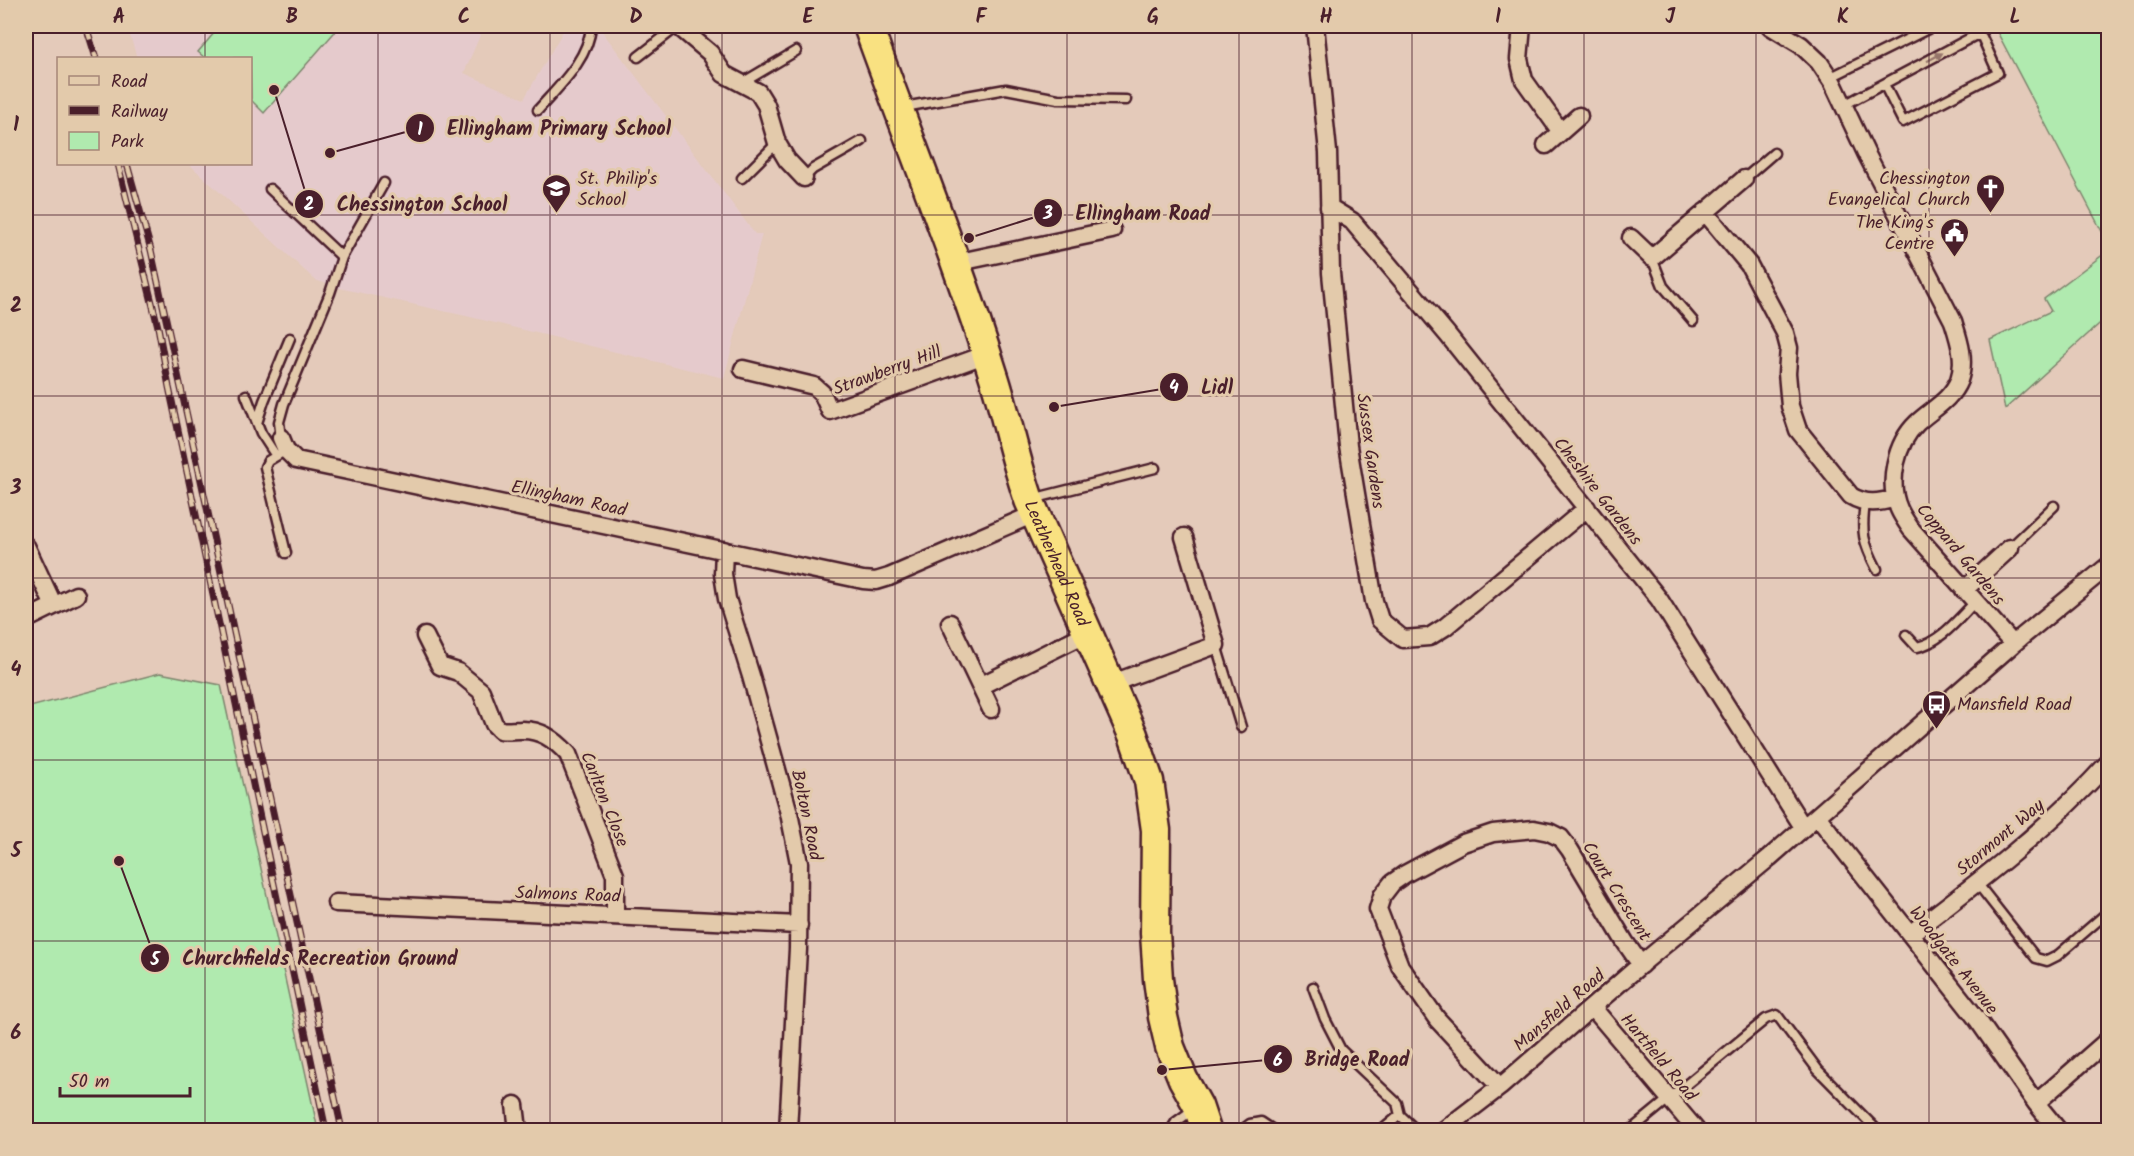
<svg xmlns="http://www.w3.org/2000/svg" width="2134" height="1156" viewBox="0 0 2134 1156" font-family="Kalam,sans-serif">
<rect width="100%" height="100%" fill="#e4caba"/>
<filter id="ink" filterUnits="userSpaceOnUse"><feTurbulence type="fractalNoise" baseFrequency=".0167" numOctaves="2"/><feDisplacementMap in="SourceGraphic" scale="12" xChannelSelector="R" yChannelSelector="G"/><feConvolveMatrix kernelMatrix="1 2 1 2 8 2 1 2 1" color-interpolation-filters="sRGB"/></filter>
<g filter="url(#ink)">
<path fill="#e5cacc" d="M127,26H484L464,73L524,99L566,26H602L601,30L755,234H762L724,378L466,316L339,288L315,280L189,164H250V58H137Z"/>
<path fill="#b0eaaf" stroke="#7d846d" stroke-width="1.5" d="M220,26H340L264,113L251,100L250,58H205L198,52Z
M1994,26H2108V243Z
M2108,251V316L2005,409L1990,340L2051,311L2044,299Z
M160,673L221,685L318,1130H26V708Z"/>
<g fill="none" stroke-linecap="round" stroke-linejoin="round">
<defs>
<path id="service" d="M638,57L678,26
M1829,78L1934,26
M742,83L796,51
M1844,105L1976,35L1982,37L1998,73L1903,122L1884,84
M904,107L1006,89L1058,99L1126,100
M538,110C559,86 589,59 591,26
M742,178L777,143
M804,178L813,169L862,141
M1744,179L1774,153
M270,189L342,257L330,293L284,404L279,422L281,438
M342,257L384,183
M1652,258L1663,286L1693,321
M246,395L261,433L276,456
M257,423L264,401L290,338
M1032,499L1155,468
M1865,503C1861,533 1863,542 1877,569
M2010,548L2054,506
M286,553L265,467L268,461L286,450
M1906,635L1917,647C1940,643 1959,618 1975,602
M1216,645L1241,727
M1977,883L2036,958L2047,961L2057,956L2108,912
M1313,987L1325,1019L1341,1050L1397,1103L1400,1115L1416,1130
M1171,1130L1176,1122L1194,1109
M1242,1130L1250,1124L1261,1122L1273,1130
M1382,1130L1400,1115
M1631,1130L1766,1019L1777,1015L1818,1070L1877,1130"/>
<path id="minor" d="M678,26L710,53L724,74L758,92L766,105L777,143L787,160L804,178
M1315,26L1328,152L1331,273L1348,446L1374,601L1380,620L1403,639L1429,637L1445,627L1587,508
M1522,26L1519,59L1524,80L1561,132
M1770,26L1801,45L1819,62L1833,83L1867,155L1953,321C1959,340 1966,360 1959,380C1951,400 1932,409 1917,423C1896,443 1887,482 1899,509C1902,516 1907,523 1911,529L2013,644
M1546,145L1579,116
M1329,207L1352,221L1447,334L1659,599L1803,827
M1705,212L1749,265L1785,333L1789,348L1787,373L1790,406L1798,430L1851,496C1866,505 1879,503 1895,498
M1631,238L1652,258L1744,179
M955,263L1112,230
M743,369L814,386L822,393L830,411L987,354
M281,438L286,450L296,460L863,580L876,581L889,577L1034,514
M26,546L54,606
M724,550L723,574L727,599L751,676L789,813L799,863L798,949L788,1130
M1964,590L2010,548
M29,618L76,595
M950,623L991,709
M425,636L440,666L458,672L481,691L494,724L500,730C506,731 513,730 520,730C540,729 554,739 568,754L615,875V916
M1110,684L1216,645L1184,537
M980,686L1087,633
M1817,816L1977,1019L2036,1103L2058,1130
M336,903L799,925
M1910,934C1980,881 2049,828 2108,763
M1593,1008L1696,1130
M1500,1087L1437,1019L1400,966L1378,909L1382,896L1392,883L1405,874L1463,843L1493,833L1534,829L1549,832L1561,838L1570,850L1625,942L1641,965
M2036,1103L2108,1040
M515,1105L518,1130
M1444,1130L1500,1087L1645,961L1769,858L2013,644L2108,566"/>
<g id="trunk">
<path id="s1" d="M868,26C910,143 957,258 994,377C1007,418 1015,460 1029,500L1133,735L1149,781L1156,830L1155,933L1158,979L1163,1017L1170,1047L1183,1079L1198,1106L1206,1130"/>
</g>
</defs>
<use href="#service" stroke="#4a1f2b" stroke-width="13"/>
<use href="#minor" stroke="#4a1f2b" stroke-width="21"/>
<use href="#trunk" stroke="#4a1f2b" stroke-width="33"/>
<use href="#service" stroke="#e3caab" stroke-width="8"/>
<use href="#minor" stroke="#e3caab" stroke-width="16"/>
<use href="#trunk" stroke="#f9e181" stroke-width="28"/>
<defs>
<path id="rail" d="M86,26L96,58
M118,164L158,327L169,387L326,1130
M127,164L151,250L342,1130"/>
</defs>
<use href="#rail" stroke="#4a1f2b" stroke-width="7"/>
<use href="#rail" stroke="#e3caab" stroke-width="4.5" stroke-dasharray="14" stroke-linecap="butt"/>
</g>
<defs><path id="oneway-solid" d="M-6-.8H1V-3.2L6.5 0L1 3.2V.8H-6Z" transform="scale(1.5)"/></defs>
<use fill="#96746b" href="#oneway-solid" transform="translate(1935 57) rotate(-28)"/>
</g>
<path fill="none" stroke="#4a1f2b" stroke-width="1.5" stroke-opacity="0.55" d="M205,26V58M378,26V1130M550,26V1130M722,26V1130M895,26V1130M1067,26V1130M1239,26V1130M1412,26V1130M1584,26V1130M1756,26V1130M1929,26V1130M205,164V1130M26,215H2108M26,396H2108M26,578H2108M26,760H2108M26,941H2108"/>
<defs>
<symbol id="school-pin" viewBox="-11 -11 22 30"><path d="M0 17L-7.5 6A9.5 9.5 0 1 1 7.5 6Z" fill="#4a1f2b" stroke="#e3caab"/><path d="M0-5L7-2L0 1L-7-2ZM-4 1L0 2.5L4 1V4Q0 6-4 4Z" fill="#fff"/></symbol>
<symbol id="church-pin" viewBox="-11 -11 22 30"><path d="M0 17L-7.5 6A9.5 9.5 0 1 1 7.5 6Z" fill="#4a1f2b" stroke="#e3caab"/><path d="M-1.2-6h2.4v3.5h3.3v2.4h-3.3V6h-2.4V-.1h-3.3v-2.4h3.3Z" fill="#fff"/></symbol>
<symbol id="civic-pin" viewBox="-11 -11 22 30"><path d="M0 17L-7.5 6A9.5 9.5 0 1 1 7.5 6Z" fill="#4a1f2b" stroke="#e3caab"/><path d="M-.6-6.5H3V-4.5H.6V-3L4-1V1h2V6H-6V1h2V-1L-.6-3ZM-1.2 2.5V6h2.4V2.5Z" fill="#fff"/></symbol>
<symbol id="bus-pin" viewBox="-11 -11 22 30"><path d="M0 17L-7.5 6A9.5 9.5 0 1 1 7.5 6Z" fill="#4a1f2b" stroke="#e3caab"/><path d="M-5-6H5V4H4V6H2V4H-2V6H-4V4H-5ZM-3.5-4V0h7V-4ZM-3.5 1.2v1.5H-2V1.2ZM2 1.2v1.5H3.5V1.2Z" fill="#fff"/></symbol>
</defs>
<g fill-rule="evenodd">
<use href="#school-pin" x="540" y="172" width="33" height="45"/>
<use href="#church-pin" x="1974" y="172" width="33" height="45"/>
<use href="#civic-pin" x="1938" y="216" width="33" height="45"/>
<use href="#bus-pin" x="1920" y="688" width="33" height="45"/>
</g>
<g text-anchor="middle" stroke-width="6" stroke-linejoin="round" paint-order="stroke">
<g font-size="18" fill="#4a1f2b" stroke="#e3caab" text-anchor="start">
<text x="578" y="184">St. Philip's<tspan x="578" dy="21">School</tspan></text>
<text x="1970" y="184" text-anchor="end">Chessington<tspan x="1970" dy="21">Evangelical Church</tspan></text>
<text x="1934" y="228" text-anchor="end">The King's<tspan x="1934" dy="21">Centre</tspan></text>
<text x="1957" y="710">Mansfield Road</text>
</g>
<g font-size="18" fill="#4a1f2b" stroke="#e3caab">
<text transform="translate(887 370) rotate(-20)" y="6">Strawberry Hill</text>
<text transform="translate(1371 451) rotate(82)" y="6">Sussex Gardens</text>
<text transform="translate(1598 491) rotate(52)" y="6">Cheshire Gardens</text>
<text transform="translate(569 498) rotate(12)" y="6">Ellingham Road</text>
<text transform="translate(1961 554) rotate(50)" y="6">Coppard Gardens</text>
<text dy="6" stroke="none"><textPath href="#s1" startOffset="570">Leatherhead Road</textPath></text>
<text transform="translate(605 799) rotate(68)" y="6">Carlton Close</text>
<text transform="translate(807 815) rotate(78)" y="6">Bolton Road</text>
<text transform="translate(2000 837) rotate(-40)" y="6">Stormont Way</text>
<text transform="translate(1617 891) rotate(58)" y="6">Court Crescent</text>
<text transform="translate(568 894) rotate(2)" y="6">Salmons Road</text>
<text transform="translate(1954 960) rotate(52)" y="6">Woodgate Avenue</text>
<text transform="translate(1559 1010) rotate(-41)" y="6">Mansfield Road</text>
<text transform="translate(1659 1057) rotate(50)" y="6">Hartfield Road</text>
</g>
</g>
<path fill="none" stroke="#4a1f2b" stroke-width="2" d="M330 153L420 128M274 90L309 204M969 238L1048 213M1054 407L1174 387M119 861L155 958M1162 1070L1278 1059"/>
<g fill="#4a1f2b" stroke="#e3caab" stroke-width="2">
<circle cx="330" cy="153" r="6"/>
<circle cx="274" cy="90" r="6"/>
<circle cx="969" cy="238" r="6"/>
<circle cx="1054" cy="407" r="6"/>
<circle cx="119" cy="861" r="6"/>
<circle cx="1162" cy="1070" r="6"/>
<circle cx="420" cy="128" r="15"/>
<circle cx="309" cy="204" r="15"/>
<circle cx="1048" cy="213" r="15"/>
<circle cx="1174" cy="387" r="15"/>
<circle cx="155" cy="958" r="15"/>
<circle cx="1278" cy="1059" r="15"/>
</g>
<g font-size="18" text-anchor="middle" font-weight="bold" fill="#fff">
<text x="420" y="135">1</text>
<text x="309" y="210">2</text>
<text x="1048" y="219">3</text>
<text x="1174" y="393">4</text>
<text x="155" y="965">5</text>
<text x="1278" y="1066">6</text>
</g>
<g font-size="20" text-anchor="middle" font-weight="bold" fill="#4a1f2b" stroke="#e3caab" stroke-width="6" stroke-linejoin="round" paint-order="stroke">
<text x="559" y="135">Ellingham Primary School</text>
<text x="422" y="211">Chessington School</text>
<text x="1143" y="220">Ellingham Road</text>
<text x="1217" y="394">Lidl</text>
<text x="320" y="965">Churchfields Recreation Ground</text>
<text x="1357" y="1066">Bridge Road</text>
</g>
<rect width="2134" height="1156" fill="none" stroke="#e3caab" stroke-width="66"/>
<rect x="57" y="57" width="195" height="108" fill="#e3caab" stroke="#a68678" stroke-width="1.5"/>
<rect x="69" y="76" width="30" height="9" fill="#e3caab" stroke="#a68678" stroke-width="1.5"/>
<text x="111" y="87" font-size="18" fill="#4a1f2b">Road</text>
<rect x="69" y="106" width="30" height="9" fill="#4a1f2b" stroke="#a68678" stroke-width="1.5"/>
<text x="111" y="117" font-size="18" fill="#4a1f2b">Railway</text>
<rect x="69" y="132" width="30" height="18" fill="#b0eaaf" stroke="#a68678" stroke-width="1.5"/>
<text x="111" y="147" font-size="18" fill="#4a1f2b">Park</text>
<path d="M60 1087v9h130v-9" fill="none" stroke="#4a1f2b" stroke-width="3"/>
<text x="69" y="1087" font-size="18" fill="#4a1f2b" stroke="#e3caab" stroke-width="4.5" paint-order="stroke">50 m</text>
<rect x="33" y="33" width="2068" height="1090" fill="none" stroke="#4a1f2b" stroke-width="2"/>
<g font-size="20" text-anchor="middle" font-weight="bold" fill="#4a1f2b">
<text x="119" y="23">A</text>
<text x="292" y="23">B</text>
<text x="464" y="23">C</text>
<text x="636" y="23">D</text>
<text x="808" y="23">E</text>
<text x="981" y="23">F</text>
<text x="1153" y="23">G</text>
<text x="1326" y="23">H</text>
<text x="1498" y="23">I</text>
<text x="1670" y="23">J</text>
<text x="1843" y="23">K</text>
<text x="2015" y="23">L</text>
<text x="16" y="131">1</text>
<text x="16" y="312">2</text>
<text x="16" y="494">3</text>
<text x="16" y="676">4</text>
<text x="16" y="857">5</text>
<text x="16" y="1039">6</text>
</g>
</svg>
